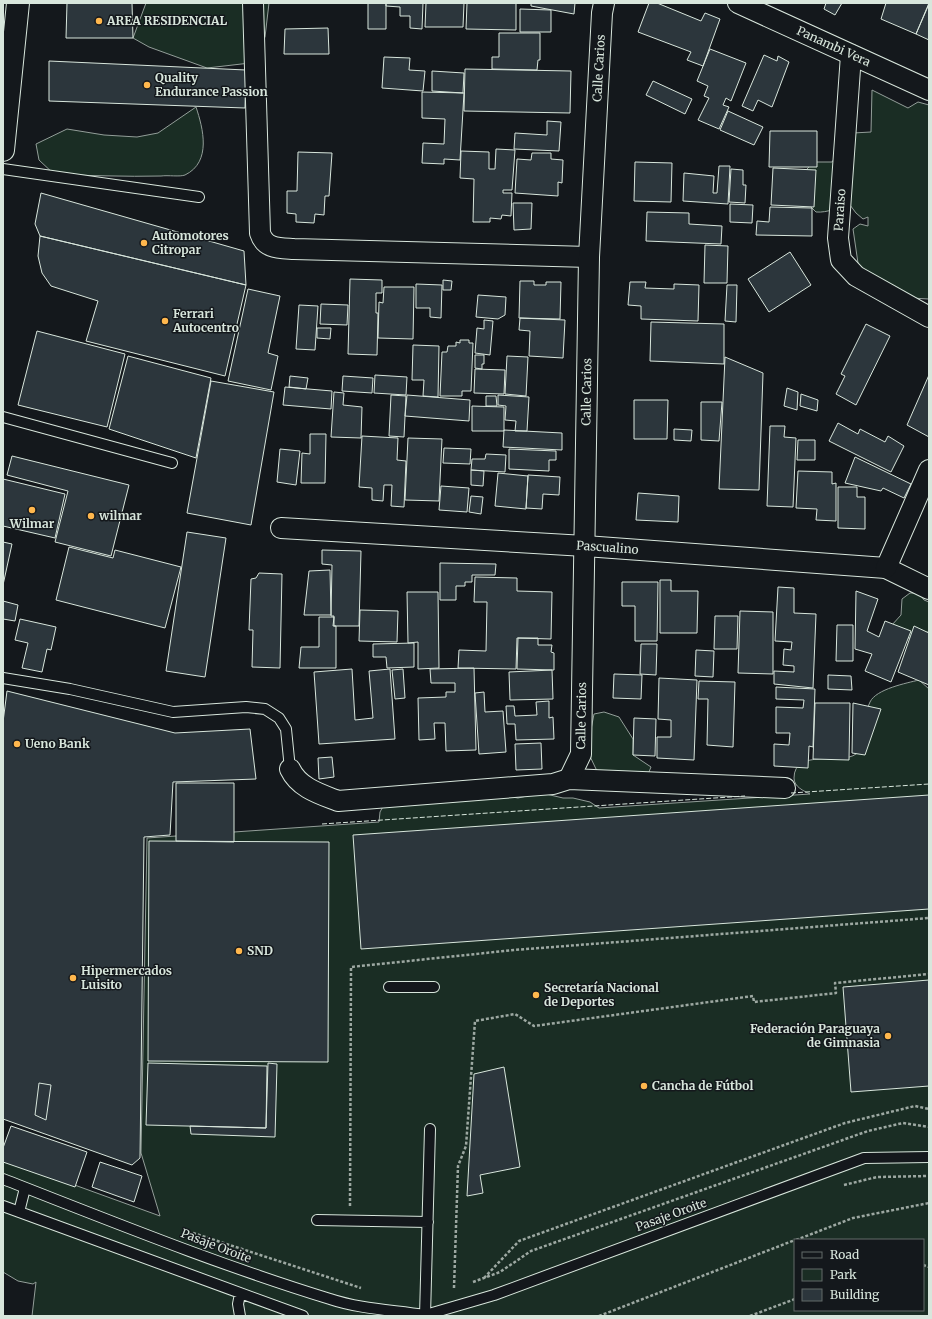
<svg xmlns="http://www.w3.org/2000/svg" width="932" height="1319" viewBox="0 0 932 1319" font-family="Merriweather,serif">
<rect width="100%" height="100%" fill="#14181c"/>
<path fill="#1a2d24" stroke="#939e99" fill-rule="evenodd" d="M146,3H269L265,37L250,63L207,68L149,47L133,38Z
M872,90L908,108L918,102L929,105V299L911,298L869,279L858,263L853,229L860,224L868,226V217L863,219L856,213L850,205C838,207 828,213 816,212L810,206L805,171L814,162H832L853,133L871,132Z
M196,107C203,128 212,162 185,175C180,177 168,175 161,176C126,177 90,175 55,175L39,160L36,144L67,129L104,135L137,137L158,133Z
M910,593H919L924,600L929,602V631C921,638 915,638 904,638L891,626L901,615L902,599Z
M919,680L929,689V1316H32L36,1282L33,1284L18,1281L3,1272V1159L160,1216L141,1153L147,838L379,822L380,812L385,803L483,792L518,798L536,794H546L563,798H573L590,802L599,808L810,794C804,791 794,787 794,778C794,748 842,765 856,754C861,751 862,743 863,738C865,727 865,712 870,702C876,689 907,683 919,680ZM795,1240H923V1310H795Z
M604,712L619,717L633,739V755L651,767L644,784L604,780L596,769L587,750L594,714Z"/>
<path fill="#2c363c" stroke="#d8e6dc" d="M67,3H132L133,38H66Z
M368,3H386V29H368Z
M386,3H423L422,29L410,28V16H400V7L386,6Z
M426,3H464L463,27H425Z
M467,3H516V30L466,29Z
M531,3H575L574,14L531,6Z
M649,3H657L701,21L705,13L720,19L703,66L687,60L691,52L638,32Z
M826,3H842L835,15L824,9Z
M886,3H929L916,34L881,19Z
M929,4V40L916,34Z
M520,9L551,10V32H520Z
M328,28L329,54H284L285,29Z
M499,33H540V60H538L537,70L492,69V57H499Z
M710,49L746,63L731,101L726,98L723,105L729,107L719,129L698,120L709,98L704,96L708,86L697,81Z
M764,55L777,61L778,56L789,62L772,107L758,100L753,111L742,106Z
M384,57L410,58L409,70L425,71L423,91L382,88Z
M49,61L246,70L245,108L49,101Z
M465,69L571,71L570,113L464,111Z
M432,71L464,73L463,93L432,91Z
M653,81L692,99L685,114L646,95Z
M422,92L464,93L460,160L444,159V164L422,163L423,143L444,144L445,119L422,118Z
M728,111L763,127L754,145L720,130Z
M547,121L561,122L559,151L514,149L515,133L547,135Z
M770,131H817V167H769Z
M496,149L515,150L512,190H503V193H512L511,216L502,215L501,219L490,218V222H473L474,179L460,178L461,151L489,152V169H495Z
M298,152L332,153L329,196H325L324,215L315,214L314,223L296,222V214L287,213V191H297Z
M532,153H551V159L563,160L562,183L558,182V196L515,193L517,159L531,160Z
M635,162L672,163L671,202L634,201Z
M719,166H730L728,204L683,201L684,173L714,176L713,193H717Z
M773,168L816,170L814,207L771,205Z
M731,169L743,170V185H746L745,203L729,202Z
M41,193L244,251L246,285L40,236L35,224Z
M513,203H532L531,229L514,230Z
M730,204L753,205L752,223L730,222Z
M770,207L812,208V236L756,235L757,221L769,222Z
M647,212L689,213V224L722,226L721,244L646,241Z
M40,236L246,285L225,376L86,341L98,301L51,286L42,273L38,256Z
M705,245L728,246L727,283H704Z
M790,252L811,285L769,312L748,279Z
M350,279L382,280V293H376V313H378L377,355L348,354Z
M443,280L452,281L451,290H443Z
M520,281H534V285H546V282H561L560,319L519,318Z
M630,282H646L645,288L674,289V284L699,285L698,321L641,319V306L628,305Z
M416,284L442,285L441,318L430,317V308H416Z
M727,285H737L736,322L725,321Z
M384,287H414L413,339L378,338L379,302L383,303Z
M248,289L280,296L268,353L278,356L271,390L228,381Z
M478,295L506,297L505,315L498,319L476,317Z
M321,304L348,305L347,325L320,324Z
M299,305L318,306L315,350L296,349Z
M520,318L565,320L563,358L529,356L530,331L519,330Z
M484,320L493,321L490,355L475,353L477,328L484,329Z
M651,322L724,324V364L650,361Z
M866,324L890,336L856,405L836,394L845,376L841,374Z
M317,328H331L330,339L317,338Z
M37,331L125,354L107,427L18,405Z
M460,340H469V343H473L471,391H462V396H440L442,352H447L448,346H456V342L460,343Z
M413,345L439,346L438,397L423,396L424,380H412Z
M475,355H484V364H482V369L475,368Z
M128,356L211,378L196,458L109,429Z
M507,356L528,357L526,396L505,394Z
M725,357L763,373L759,490L719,489Z
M475,369L505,370L504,394L474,393Z
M375,375L407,377L406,395L374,393Z
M929,375V437L907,425Z
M290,376L308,378L306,389L289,387Z
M343,376L373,378L372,393L342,391Z
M211,381L274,392L251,525L187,513Z
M285,387L332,391L331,409L283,405Z
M787,388L798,392L797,410L784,406Z
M334,392L344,393L343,405L362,407L361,438L331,437Z
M801,394L818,400L817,411L800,406Z
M391,395L406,396L404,437L389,436Z
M407,395L470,400L469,421L405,416Z
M498,395L529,397L527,431H515L516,421L505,420L506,406L498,405Z
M486,396H496L497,406H486Z
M634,400H668L667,439H634Z
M701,402H722L719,441L701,440Z
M472,406L504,407V431H472Z
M838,423L858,434L860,429L885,442L888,436L904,446L891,472L829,441Z
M770,426H785L784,437L796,438L793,507L767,506Z
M674,429L692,430L691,441L674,440Z
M504,430L562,433V450L503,447Z
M310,434H326L325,483H301L302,453L310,454Z
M362,436L398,438L397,460L406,461L404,507L391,506L392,485H384L383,501L372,500V488L359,487Z
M408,438L442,439L439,501L405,500Z
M798,440H815V460H797Z
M444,448L471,449L470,464L443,463Z
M280,449L300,451L296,485L277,482Z
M509,449L556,451V460H549V471L509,469Z
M486,454L506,455L505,472L471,470L472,459H485Z
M12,456L129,485L111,556L55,542L68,491L7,475Z
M855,457L911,484L904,498L883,488L881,491L845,483Z
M471,470L484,471L483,486L471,485Z
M798,471L832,472V484L836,483V521L816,520L817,509L796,508Z
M498,473L528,476L526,509L495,506Z
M528,475L560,477L559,495L543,494L542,509L526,508Z
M3,479L65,494L55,538L3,526Z
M441,486L469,488L467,512L439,510Z
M838,487H857V497H865V529L838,528Z
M638,493L679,496L678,522L636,520Z
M471,496L483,497L481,514L469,512Z
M187,532L226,538L205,677L166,671Z
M3,542L12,544L3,585Z
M69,547L113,558L115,550L181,567L165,628L56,600Z
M322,550L361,551L359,626H334V616H331L332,565L322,564Z
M440,563L496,564L495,575H472V582H465V586H456V600H440Z
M330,570L331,615H304L309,571Z
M259,573L282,574L280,668L252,667L253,630H249L251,579L256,578Z
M475,577L517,578V591L552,592L551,639L517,638L516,669L458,668L459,650L486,651L487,602H474Z
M660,580H671V591H698L697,633H660Z
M622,582H658L657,641H635V606H622Z
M778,587L794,588V613L816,614L813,688L774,684V671L794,672V666L783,665L784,649L791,650L792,642L775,641Z
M856,591L878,599L867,631L879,637L885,621L911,631L891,682L865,671L872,654L855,649Z
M407,592H438L439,668L418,669V642L408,643Z
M3,601L18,605L15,621L3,619Z
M360,610L398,611L397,642L359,641Z
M740,611L773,612V674L738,673Z
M715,616H738L737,649H714Z
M319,617H334L333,626H336V668H299L301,647H319Z
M20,619L56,627L51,650L47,649L42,672L22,668L28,643L15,640Z
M837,625H853V661H836Z
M914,626L929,633V685L898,672Z
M518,638H538V645H552L551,652L554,653V670L517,669Z
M414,643V667L387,668L386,657H373V644Z
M641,644H657L656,675L640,674Z
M696,650L714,651L713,677L695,676Z
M474,668L476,750L446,751L445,723H434L435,739L419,740L418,698L446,697V692H455V683H431L430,669Z
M352,669L355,720L373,718L369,671L390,669L395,739L319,744L314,672Z
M403,669L405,698L395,699L392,670Z
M552,670L553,699L510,700L509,672Z
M614,674L642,675L641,699L613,698Z
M828,675L851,676L852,690L828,689Z
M659,678L697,680L694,760L657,758V737H671V720L658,719Z
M699,681L735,682L733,747L707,745L708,699H698Z
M776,687L815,689L813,747L809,746L808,768L774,766V744L789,745L790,733H776V707L803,708L804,700L776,699Z
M7,691L175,733L250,729L256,779L173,782L170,835L144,837L140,1158L132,1165L3,1119V722Z
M484,692L485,712L503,711L506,752L479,754L475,693Z
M549,701V718L553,717L554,739L516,740L515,724H507L506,706H514L515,716L537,715L536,702Z
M815,703H850L849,760L813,759Z
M853,703L881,709L865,755L852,753Z
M634,718L656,719L655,756L633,755Z
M541,743L542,769L516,770L515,744Z
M332,757L334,777L319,779L318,758Z
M176,783H234V842L176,841Z
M929,795V909L361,949L353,835Z
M149,841L329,842L328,1062L148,1061Z
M929,980V1086L851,1092L843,987Z
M148,1063L267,1066L266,1128L146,1125Z
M268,1063L277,1064L275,1137L191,1134L190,1126L266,1128Z
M504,1067L520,1167L480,1175L483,1193L467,1196L474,1074Z
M39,1083L51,1085L46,1120L35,1115Z
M11,1126L87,1152L75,1187L3,1162V1148Z
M100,1162L142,1176L134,1202L92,1187Z"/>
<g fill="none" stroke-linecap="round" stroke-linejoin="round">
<defs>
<path id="service" d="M3,169L199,197
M3,417L172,463
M3,678L70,689L173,712L246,707L265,709L279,718L286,729L290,769
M389,987H434
M3,1179C111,1221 219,1265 330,1299C360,1309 393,1310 425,1315
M3,1206L303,1316
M19,1212L25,1188
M317,1220L428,1222
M240,1316L238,1304L240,1294
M422,1316L494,1295L864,1158L929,1157
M425,1316L430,1129"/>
<g id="minor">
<path d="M253,3L260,233C265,249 279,248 294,249L589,257"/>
<path id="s1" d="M738,3L929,90"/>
<path d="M851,55L838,238L841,260L856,276L929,317"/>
<path id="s2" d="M281,528L585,546L886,568L929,589"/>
<path d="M886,568L929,470"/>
<path d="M290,769C299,788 320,794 338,801L553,784L569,779L785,788"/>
<path id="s3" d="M569,779L581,754L589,257L602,13L604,3"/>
</g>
<path id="trunk" d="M3,150L18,3"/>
</defs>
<use href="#service" stroke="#d8e6dc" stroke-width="12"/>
<use href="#minor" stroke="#d8e6dc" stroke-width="22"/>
<use href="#trunk" stroke="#d8e6dc" stroke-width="24"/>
<path stroke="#9da8a2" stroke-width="2.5" stroke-dasharray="3 2" stroke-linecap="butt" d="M844,1185L877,1177L929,1176
M350,1206L351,967L514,950L929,918
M193,1233L361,1288
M796,1240L853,1218L929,1203
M923,1265L929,1267
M484,1278L519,1241L845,1123L915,1106L929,1109
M473,1282L500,1272L531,1251L868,1131L903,1123L929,1127
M454,1288L458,1166L466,1146L475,1021L515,1014L534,1026L753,996L754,1002L836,993L835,983L929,974
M599,1316L795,1240
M750,1316L795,1299"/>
<use href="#service" stroke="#14181c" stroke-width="10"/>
<use href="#minor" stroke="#14181c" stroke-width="20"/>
<use href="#trunk" stroke="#14181c" stroke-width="22"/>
<path stroke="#d8e6dc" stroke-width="1" stroke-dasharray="5 2" stroke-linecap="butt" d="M791,793L929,784
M322,824L745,796"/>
</g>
<g fill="#ffb74d" stroke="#14181c" stroke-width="1.5">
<circle cx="99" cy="21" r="4"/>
<circle cx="147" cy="85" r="4"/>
<circle cx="144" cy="243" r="4"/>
<circle cx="165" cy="321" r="4"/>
<circle cx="32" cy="510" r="4"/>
<circle cx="91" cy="516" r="4"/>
<circle cx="17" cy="744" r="4"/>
<circle cx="239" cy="951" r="4"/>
<circle cx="73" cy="978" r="4"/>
<circle cx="536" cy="995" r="4"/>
<circle cx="888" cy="1036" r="4"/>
<circle cx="644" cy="1086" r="4"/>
</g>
<g text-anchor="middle" stroke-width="3" stroke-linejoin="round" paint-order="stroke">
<g font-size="12" font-weight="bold" fill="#d8e6dc" stroke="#14181c" text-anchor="start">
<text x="107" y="25">AREA RESIDENCIAL</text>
<text x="155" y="82">Quality<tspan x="155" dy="14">Endurance Passion</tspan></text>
<text x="152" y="240">Automotores<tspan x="152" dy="14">Citropar</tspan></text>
<text x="173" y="318">Ferrari<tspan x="173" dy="14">Autocentro</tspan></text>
<text x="99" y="520">wilmar</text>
<text x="32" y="528" text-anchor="middle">Wilmar</text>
<text x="25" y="748">Ueno Bank</text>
<text x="247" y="955">SND</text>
<text x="81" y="975">Hipermercados<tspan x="81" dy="14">Luisito</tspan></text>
<text x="544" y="992">Secretaría Nacional<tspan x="544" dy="14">de Deportes</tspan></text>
<text x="880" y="1033" text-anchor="end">Federación Paraguaya<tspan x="880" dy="14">de Gimnasia</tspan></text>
<text x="652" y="1090">Cancha de Fútbol</text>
</g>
<g font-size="12" fill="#d8e6dc" stroke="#14181c">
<text dy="4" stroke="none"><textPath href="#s1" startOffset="105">Panambi Vera</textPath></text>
<text dy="4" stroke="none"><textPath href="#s3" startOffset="714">Calle Carios</textPath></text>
<text transform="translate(840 210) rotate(-86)" y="4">Paraiso</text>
<text dy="4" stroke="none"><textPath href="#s3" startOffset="390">Calle Carios</textPath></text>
<text dy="4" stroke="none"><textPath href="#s2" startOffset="327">Pascualino</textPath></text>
<text dy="4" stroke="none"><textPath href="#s3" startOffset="66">Calle Carios</textPath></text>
<text transform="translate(671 1215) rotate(-20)" y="4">Pasaje Oroite</text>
<text transform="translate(216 1246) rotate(21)" y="4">Pasaje Oroite</text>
</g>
</g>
<rect width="932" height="1319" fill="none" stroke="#d8e6dc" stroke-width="8"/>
<rect x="794" y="1239" width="130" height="72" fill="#14181c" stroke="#626a69"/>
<rect x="802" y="1252" width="20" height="6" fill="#14181c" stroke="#626a69"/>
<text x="830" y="1259" font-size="12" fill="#d8e6dc">Road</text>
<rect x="802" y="1269" width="20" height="12" fill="#1a2d24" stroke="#626a69"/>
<text x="830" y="1279" font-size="12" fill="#d8e6dc">Park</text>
<rect x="802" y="1289" width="20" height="12" fill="#2c363c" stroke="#626a69"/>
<text x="830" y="1299" font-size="12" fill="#d8e6dc">Building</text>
</svg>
